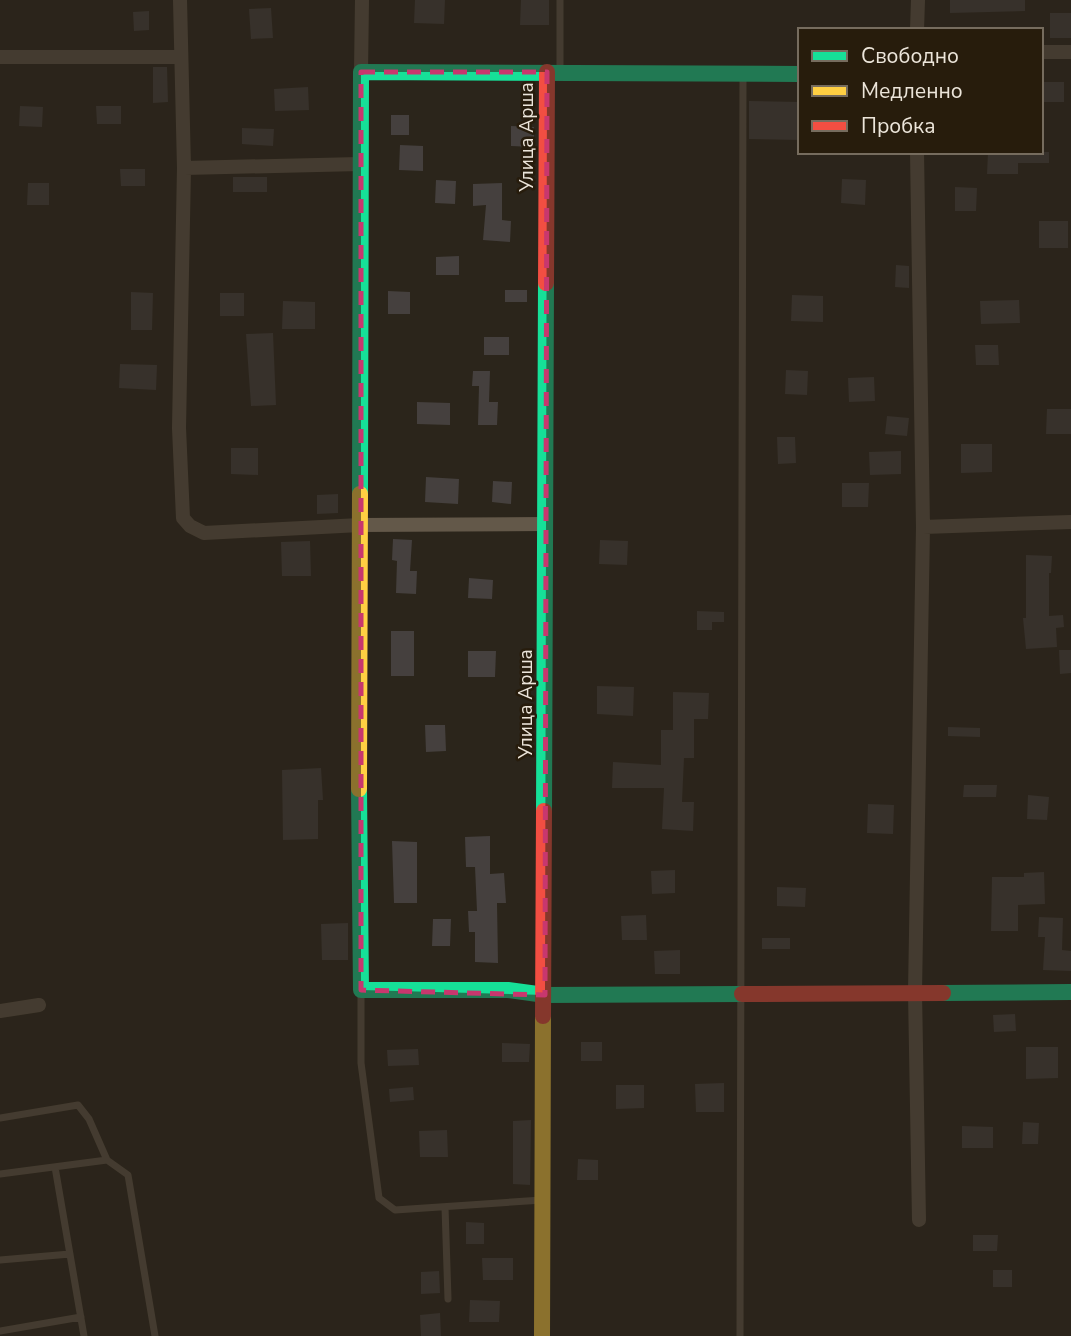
<svg xmlns="http://www.w3.org/2000/svg" width="1071" height="1336" viewBox="0 0 1071 1336" font-family="'Nunito Sans',sans-serif">
<rect width="100%" height="100%" fill="#2b251b"/>
<path fill="#45403e" d="M415,0H445L444,24L414,23Z
M521,0H549V25H520Z
M950,0H1025V11L950,13Z
M271,8L273,38L251,39L249,9Z
M149,11V30L134,31L133,12Z
M1050,13H1071V38H1050Z
M153,67H167L168,102L153,103Z
M1041,82H1064V102H1041Z
M308,87L309,110L275,111L274,89Z
M749,101L800,102V140L749,139Z
M20,106L43,107L42,127L19,126Z
M96,106H121V124H97Z
M391,115H409V135H391Z
M511,126L534,127V147L511,146Z
M242,128L274,129L273,146L242,144Z
M400,145L423,146V171L399,170Z
M988,152H1049V163H1018V174H987Z
M120,169H145V186H121Z
M233,177H267V192H233Z
M842,179L866,180L865,205L841,203Z
M436,180L456,181L455,204L435,203Z
M28,183H49V205H27Z
M502,183V220L511,221L510,242L483,240L486,205L473,206V184Z
M955,187L977,188L976,211H955Z
M1039,221H1068V248H1039Z
M459,256V275H436V257Z
M896,265L909,266V288L895,287Z
M505,290H527V302H505Z
M388,291L410,292V314H388Z
M131,292L153,293L152,330H131Z
M220,293H244V316H220Z
M792,295L823,296V322L791,321Z
M1019,300L1020,323L981,324L980,301Z
M283,301L315,302V329H282Z
M273,333L276,405L251,406L246,334Z
M484,337H509V355H484Z
M975,345H998L999,365H976Z
M120,364L157,365L156,390L119,388Z
M786,370L808,371L807,395L785,394Z
M473,371H490L489,402H498L497,425H478L479,386H472Z
M874,377L875,401L849,402L848,378Z
M417,402L450,403V425L417,424Z
M1047,409H1071V434H1046Z
M887,416L909,418L907,436L885,434Z
M777,437H795L796,463L778,464Z
M961,444H992V472L961,473Z
M231,448H258V475L231,474Z
M901,451V474L870,475L869,452Z
M426,477L459,479L458,504L425,502Z
M493,481L512,482L511,504L492,502Z
M842,483H869L868,507H842Z
M338,494V513L317,514V495Z
M393,539L412,540L410,571H417L416,594L396,593L397,561L392,560Z
M600,540L628,541L627,565L599,564Z
M310,541L311,576H282L281,542Z
M1026,555L1052,556L1051,573H1049V616L1063,615L1064,627L1056,628L1057,647L1026,649L1023,618H1026Z
M469,578L493,580L492,599L468,598Z
M697,611L724,612V622H712V630H697Z
M391,631H414V676H391Z
M1059,650H1071V673L1060,674Z
M468,651H496L495,677H468Z
M597,686L634,687L633,716L597,714Z
M673,692L709,693L708,719H694V758H684L682,802H694L693,831L662,829L664,788H612L613,762L661,765V730H673Z
M425,725H445L446,751L426,752Z
M948,727L980,728V737L948,736Z
M321,768L323,800H318V839L283,840L282,770Z
M964,785H997L996,797H963Z
M1028,795L1049,797L1047,820L1027,819Z
M868,804L894,805L893,834L867,833Z
M490,836V874L504,873L506,903H497L498,963L475,962V932H469L468,911H477L475,867H466L465,837Z
M392,841L417,842V903H394Z
M675,870V893L652,894L651,871Z
M1044,872L1045,904L1018,905V931H991L992,877H1024V873Z
M777,887L806,888L805,907L777,906Z
M646,915L647,940H622L621,916Z
M1039,917L1063,918L1062,950L1071,951V971L1043,970L1045,937H1038Z
M433,919H451L450,946H432Z
M348,923V960H322L321,924Z
M762,938H790V949H762Z
M680,950V974H655L654,951Z
M1015,1014L1016,1031L994,1032L993,1015Z
M581,1042H602V1061H581Z
M502,1043L530,1044L529,1062H502Z
M1026,1047H1058V1078L1026,1079Z
M418,1049L419,1065L388,1066L387,1050Z
M724,1083V1112H696L695,1084Z
M616,1085H644V1108L616,1109Z
M413,1087L414,1100L390,1102L389,1089Z
M531,1120L530,1185L513,1184V1121Z
M1023,1122L1039,1123L1038,1144H1022Z
M962,1126L993,1127V1148H962Z
M447,1130L448,1157H420L419,1131Z
M578,1159L598,1160V1180H577Z
M466,1222L484,1223V1244H466Z
M973,1235H998L997,1251H973Z
M482,1258H513V1280H483Z
M993,1270H1012V1287H993Z
M439,1271L440,1293L421,1294V1272Z
M470,1300L500,1301L499,1322H469Z
M440,1313L441,1336H421L420,1315Z"/>
<g fill="none" stroke-linecap="round" stroke-linejoin="round">
<path stroke="#635849" stroke-width="7" d="M560,0V72
M361,991V1063L379,1198L395,1210L542,1200
M0,1118L78,1105L89,1119L107,1160
M55,1167L84,1336
M0,1174L107,1160L128,1175L155,1336
M445,1207L448,1299
M0,1260L70,1254
M0,1331L81,1317
M740,1336L743,74"/>
<path stroke="#635849" stroke-width="14" d="M180,0L184,168L179,428L183,518L190,526L204,533L360,525L546,524
M917,30L918,0
M1041,52H1071
M0,57H180
M361,72L362,0
M917,152L923,527L915,992L919,1220
M184,168L360,164
M923,527L1071,522
M0,1011L39,1005"/>
<path stroke="#16e098" stroke-width="16" d="M360,494L361,72L800,74
M359,789L361,990H508L545,995L742,994
M544,811L546,283
M943,993L1071,992"/>
<path stroke="#ffcf43" stroke-width="16" d="M359,789L360,494
M542,1336L543,1016"/>
<path stroke="#f24e42" stroke-width="16" d="M546,283L547,72
M742,994L943,993
M543,1016L544,811"/>
</g>
<path d="M0 0H1071V1336H0ZM361,72H547L545,995L361,990Z" fill="#2b251b" fill-opacity=".55" fill-rule="evenodd"/>
<path fill="none" stroke="#c8376e" stroke-width="5" stroke-dasharray="14 9" stroke-linejoin="round" d="M361,72H547L545,995L361,990Z"/>
<g text-anchor="middle" stroke-width="5" stroke-linejoin="round" paint-order="stroke">
<g font-size="19" fill="#ece5da" stroke="#271c0c">
<text transform="translate(526 137) rotate(-90)" y="7">Улица Арша</text>
<text transform="translate(525 704) rotate(-90)" y="7">Улица Арша</text>
</g>
</g>
<rect x="798" y="28" width="245" height="126" fill="#271c0c" stroke="#766c5e" stroke-width="2"/>
<rect x="812" y="51" width="35" height="10" fill="#16e098" stroke="#766c5e" stroke-width="2"/>
<text x="861" y="63" font-size="21" fill="#ece5da">Свободно</text>
<rect x="812" y="86" width="35" height="10" fill="#ffcf43" stroke="#766c5e" stroke-width="2"/>
<text x="861" y="98" font-size="21" fill="#ece5da">Медленно</text>
<rect x="812" y="121" width="35" height="10" fill="#f24e42" stroke="#766c5e" stroke-width="2"/>
<text x="861" y="133" font-size="21" fill="#ece5da">Пробка</text>
</svg>
